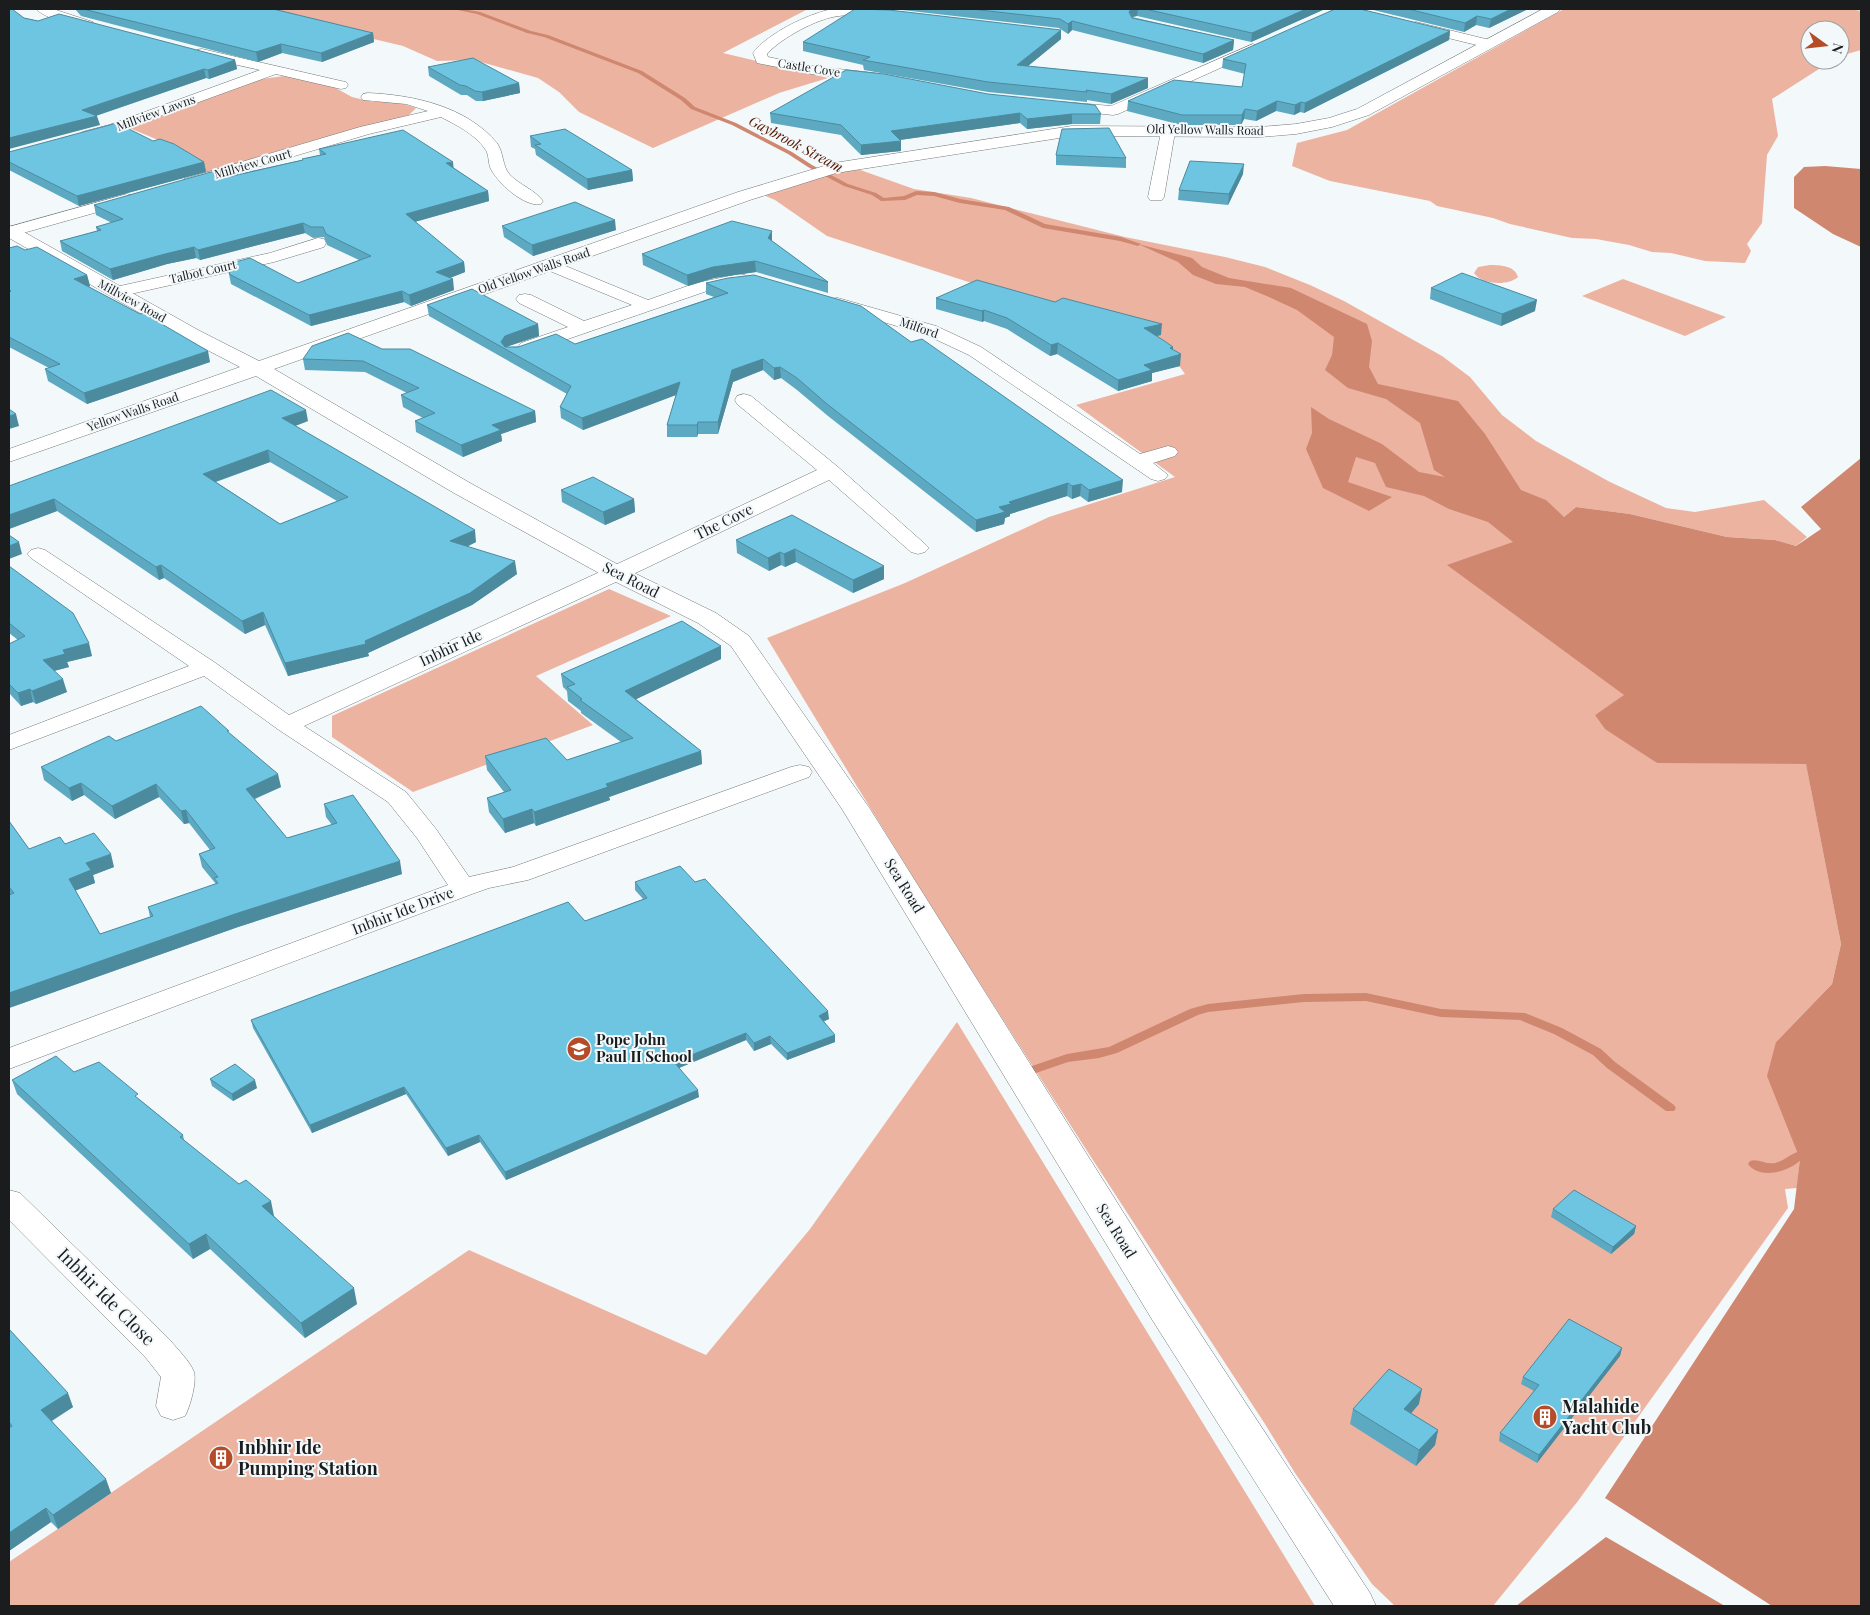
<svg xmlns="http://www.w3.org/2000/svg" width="1870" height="1615" viewBox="0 0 1870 1615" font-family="'Playfair Display',serif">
<rect width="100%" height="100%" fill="#f3f8fa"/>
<path fill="#edb3a1" d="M248,9H808L723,53L828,78L779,93L653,148L579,112L559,92L538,78L474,60L437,61L403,46Z
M1564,9H1850L1861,11V50L1840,56V30H1810V60H1833L1772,99L1778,136L1767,155L1762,223L1747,244L1751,251L1745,263L1705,261L1671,253L1652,252L1629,245L1596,239L1572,238L1510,224L1493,218L1437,206L1430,201L1330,181L1292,166L1297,143L1347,130Z
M284,76L332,86L352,97L373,102H397L416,108L409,115L207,173L175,147L127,127L262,79Z
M849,166L914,189L971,198L1125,237L1225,257L1265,267L1310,285L1344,301L1442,356L1470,377L1502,415L1536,441L1610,482L1666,508L1695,512L1764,500L1807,537L1796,546L1775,540L1727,537L1630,514L1576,507L1564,517L1624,696L1595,715L1657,763H1806L1841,944L1832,984L1776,1042L1800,1159L1797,1188L1785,1189L1788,1208L1578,1501L1493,1606H1395L1372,1584L1295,1473L1265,1424C1095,1165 926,904 767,638L905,583L1049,517L1175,477L1076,405L1185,374L1177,363L990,289L827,236L775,200L756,192Z
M1490,265C1501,265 1515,266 1518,277C1508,286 1482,285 1474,273L1478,267Z
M1623,279L1726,317L1685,336L1582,296Z
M609,589L671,616L536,676L593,725L413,792L332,737V716Z
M957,1022L1315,1606H9V1562L469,1250L706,1355L810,1229Z"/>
<path fill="#cf8770" d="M1825,166L1861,169V247L1833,234L1794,208V177L1804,167Z
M1138,244L1192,258L1202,267L1229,278L1291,288L1367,324L1372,341L1369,367L1378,384L1458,401L1485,434L1521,490L1546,500L1564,517L1576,507L1630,514L1727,537L1775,540L1796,546L1821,529L1801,507L1861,458V1606H1772L1605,1498L1794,1209L1800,1159L1767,1076L1776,1042L1832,984L1841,944L1806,764L1657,763L1605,729L1595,715L1624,695L1447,565L1513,542L1488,522L1449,509L1424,496L1386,487L1375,463L1356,457L1348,482L1392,497L1369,511L1323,488L1306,449L1312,433L1311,407L1329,419L1382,444L1419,472L1445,477L1434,470L1420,423L1386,399L1348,388L1325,370L1332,355L1334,337L1297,310L1269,297L1245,287L1216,284L1193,275L1178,262Z
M1606,1537L1725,1606H1516Z"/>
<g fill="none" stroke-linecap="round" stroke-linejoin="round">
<path fill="#cf8770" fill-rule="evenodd" d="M453,9H463L480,12L531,31L548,35L642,71L685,98L695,107L736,123L792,152L812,165L848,184L876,193L884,198L904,196L916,191L934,192L960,199L1009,207L1045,224L1121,237L1141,244L1138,246L1120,241L1043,228L1005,210L960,203L934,196L917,195L905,200L881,201L872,195L844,186L808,167L788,154L732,125L691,109L681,100L638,73L544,37L527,33L477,14Z
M1366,993L1441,1009L1525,1013L1562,1028L1601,1049L1615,1062L1674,1105L1676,1108L1674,1111H1666L1607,1068L1593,1055L1554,1034L1520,1020L1441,1017L1366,1001L1304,1002L1208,1012L1198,1015L1117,1053L1099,1058L1068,1062L1036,1073L1032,1072L1030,1069L1032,1066L1067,1054L1109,1047L1190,1009L1208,1004L1304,994Z
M1798,1152L1802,1153L1804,1156C1794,1171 1760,1181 1748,1164L1750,1161C1758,1158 1766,1165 1775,1163C1784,1161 1790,1154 1798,1152Z"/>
<defs>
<path id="minor" d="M36,9H53L93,22L95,25L93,28C82,31 44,18 36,9Z
M832,9H885L892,13C885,20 850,14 839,16C818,18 781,38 767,54L768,57L812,66L874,73L879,74L881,77L879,80L874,81L812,74L757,63L753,53C768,33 808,14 832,9Z
M1416,22L1494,41L1496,44L1489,48L1411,29L1409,26Z
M1253,44L1260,48L1258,51L1118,114L1113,115L1064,110L1059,109L1057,106L1059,103L1064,102L1111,106Z
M202,49L341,81L346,82L348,85L346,88L341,89L276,74L119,131L87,139L82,138L80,135L82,132L109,125L260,70L197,56L195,53L197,50Z
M368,93C413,95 466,106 497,143C504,153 502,166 510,175C520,185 535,190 543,201L541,204C525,208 496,182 490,167C488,161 489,154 485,149C475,134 456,125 441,117L369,134L196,185H184L182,182L184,179L360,127L428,111L406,104L363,100L361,97L363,94Z
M1168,128L1173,129L1175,132L1164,197L1162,200H1150L1148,197L1161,132L1163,129Z
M127,194L133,196L135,199L133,202L9,237V227Z
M318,238L324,239L326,243L324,247L274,262L117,297L111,296L108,292L111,288L270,253Z
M551,260L648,300L696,283L739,274L745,275L748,279L745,283L707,291L533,351L527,352L521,351L518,347L521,343L568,327L519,303L516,299L519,295L525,294L531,295L584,321L632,305L545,269L543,265L545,261Z
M838,298L936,326L981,347L1140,454L1168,446L1175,448L1178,452L1175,456L1153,463L1168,475L1165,479L1158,481L1151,479L969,355L924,334L832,307L829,303L832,299Z
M744,394L751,396L838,467L925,544L929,548L925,552L918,554L911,552L829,480L644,569L304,726L406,792L436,829L469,877L513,867L791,767L800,765L809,767L812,772L809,777L528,880L489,888L472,894L9,1069V1048L448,885L417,838L388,802L279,730L204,676L9,750V735L189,666L31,558L27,554L31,550L38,548L45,550L214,662L289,715L628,559L817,470L737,404L735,400L737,396Z
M9,1190L20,1193L170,1340C177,1349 190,1361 194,1372C197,1382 190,1407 185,1416L173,1420L161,1416L156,1406L161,1377L146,1358L9,1220Z"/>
<path id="tertiary" d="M1543,9H1560L1558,12L1369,115L1332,127L1296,134L1260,137L1072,136L836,173L750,200L274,369L470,483L624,568L716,613L749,636L870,809L1179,1301L1370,1593L1376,1606H1334L1153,1321L842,809L731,646L698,623L608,578L454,493L256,376L9,462V449L240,367L184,338L9,238V226L15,227L198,330L259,361L738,192L834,163L1072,126L1260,127L1296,124L1329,118L1357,109Z"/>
</defs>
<use href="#minor" stroke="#747879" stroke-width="1"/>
<use href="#tertiary" stroke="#747879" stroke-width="1"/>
<use href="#minor" fill="#fff" fill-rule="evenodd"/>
<use href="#tertiary" fill="#fff" fill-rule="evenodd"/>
</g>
<path fill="#5ea9c2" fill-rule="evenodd" d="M75,9H273L373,33L374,42L322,62L282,53L258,62L81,16Z
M893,9H1325L1251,42L1137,16L1132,17L1234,40L1233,50L1203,63L1072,30L1068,34L1059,28Z
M1369,9H1528L1489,28L1476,25L1464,32Z
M24,18L235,60L237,69L209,79L206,78L96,116L100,125Z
M1061,30V39L1028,66L1148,78V88L1111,104L1087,100V102L988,92L864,70L863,65L803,51V42Z
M1450,31L1449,40L1304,113L1300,112L1294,115L1276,111L1256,121L1244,119L1241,125H1181L1127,111L1128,101L1242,87L1245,74L1222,68L1223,59Z
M428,67L519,83L520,93L483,101H476L467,95H461L429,76Z
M988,94L1101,114L1100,124H1072L1027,129L1020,123L900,140L901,151L861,155L841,135L771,123L770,113Z
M530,136L632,170L633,181L588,190L536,155L535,149L531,147Z
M153,141L204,162L206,172L79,206L9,170V152Z
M319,149L454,168L488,191L489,201L415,222L464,262L465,272L450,278L454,290L411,306L404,302L311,326L231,284L229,274L298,283L359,260L327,245L324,237L313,238L305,233L200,260L196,258L167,264L113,280L62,251L60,241L97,231L96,227L112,223L96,215L94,205L302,160V159L320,155Z
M1056,155L1126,158V168L1056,165Z
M1243,174L1228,205L1178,200L1179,190Z
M502,226L616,230L533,256L504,237Z
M772,231V241L828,282V293L756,272L714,278L688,286L643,265L642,254Z
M9,248L25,250L87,275L90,286L89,287L210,362L87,404L48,381L45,369L49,368L9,347Z
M706,283L911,342L1122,492L1088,502L1080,496L1072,499L1067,496L1010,514V516L1005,518L1004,524L976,532L828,416L797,390L781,378L774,380L763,370L733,382L718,434H698L697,437H667V425L676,395L583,430L561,418L560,407L567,394L429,316L427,305L538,324L539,336L506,347L575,344L714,297L706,294Z
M1431,288L1535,311L1501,326L1430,299Z
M936,298L1161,335L1156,336L1173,347V350L1180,366L1152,373V381L1118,391L1057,354L1050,356L1007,329L984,321L982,322L936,309Z
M382,349L535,411L536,422L501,434L502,441L463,457L416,432L415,421L423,418L403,407L401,395L407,393L365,372L305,370L303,359Z
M308,421L295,426L476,542L467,547L517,574L472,605L368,653L369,656L288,676L265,625L245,634L164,578L159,580L57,511L9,529V486ZM270,462L337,501L280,524L216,482Z
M561,490L634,499L635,512L605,525L562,502Z
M792,515L884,579L853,593L796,562L785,567L781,565L769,571L737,553L736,540Z
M9,566L92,656L67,662L69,667L54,671L67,692L36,704L33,702L21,706L9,693V644L18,640L9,633Z
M721,646V659L636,699L701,751L702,764L609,797L610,800L536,826L534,823L505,833L489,812L487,798L504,792L487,770L485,756L567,760L621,742L581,713V711L568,701L567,691L563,687L561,674Z
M229,733L281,787L255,799L287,838L332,825L326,817L324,804L402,874L238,927L9,1008V821L29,849L65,844L114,867L93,875L95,883L75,890L100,934L150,917L148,907L216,884L202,867L199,854L210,850L189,823L184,824L159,797L115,819L84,795L72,801L44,780L41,767L116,741Z
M635,882H695L829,1019L824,1021L835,1042L787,1060L771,1044L754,1051L746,1040L679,1068L699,1097L506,1180L480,1142L448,1156L406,1094L312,1133L253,1028L251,1020L585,921L643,899L635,890Z
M74,1072L139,1099L183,1135L184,1140L274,1216L357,1304L305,1338L210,1249L193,1259L17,1094L12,1080Z
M210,1079L257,1088L233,1101L212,1086Z
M1553,1209L1636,1226L1634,1234L1611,1254L1551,1217Z
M9,1329L73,1407L52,1421L111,1493L58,1529L51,1522L9,1551Z
M1622,1348L1620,1356L1537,1463L1499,1441L1500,1433L1534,1391L1521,1384L1523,1377Z
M1419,1404L1411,1413L1438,1430L1435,1445L1416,1466L1350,1424L1353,1409Z"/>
<path fill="#4c8a9e" d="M1131,9H1138L1137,16L1132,17L1129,12Z
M1306,9H1325L1251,42L1252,33Z
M1511,9H1528L1489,28L1491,19Z
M1477,16L1476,25L1464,32L1465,23Z
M1072,21V30L1068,34V24Z
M1061,30V39L1017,75V65Z
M1450,31L1449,40L1304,113L1305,103Z
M373,33L374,42L322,62L321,53Z
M1234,40L1233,50L1203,63V54Z
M281,44L282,53L258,62L256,52Z
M235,60L237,69L209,79L208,70Z
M204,69L206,78L89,118L97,116L100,125L9,149V138L82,110Z
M1148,78V88L1111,104V94Z
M519,83L520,93L483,101L482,92Z
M1277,101L1276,111L1256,121L1257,111Z
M1301,102L1300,112L1294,115L1295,105Z
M1245,109L1244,119L1241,125L1242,115Z
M1020,113V123L892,141L891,131Z
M1072,114V124L1027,129V119Z
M901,141V151L861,155V145Z
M204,162L206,172L79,206L77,196Z
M453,162L454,172L446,163Z
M1244,164L1243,174L1228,205L1229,194Z
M632,170L633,181L588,190L587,179Z
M488,191L489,201L407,224L406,214Z
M615,220L616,230L533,256L532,245Z
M303,223L305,233L200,260L198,250Z
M772,231V242L768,238Z
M194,247L196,258L167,264L113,280L110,269L165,254Z
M755,261L756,272L714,278L688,286L687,275L713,267Z
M464,262L465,272L437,283L436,272Z
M87,275L90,286L77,290L74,279Z
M453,279L454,290L411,306L409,295Z
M402,291L404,302L311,326L309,315Z
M1537,300L1535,311L1501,326L1502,314Z
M984,310V321L982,322V311Z
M538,324L539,336L506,347L505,349L501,342L505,336Z
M1162,324L1161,335L1143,339L1144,328Z
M1058,343L1057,354L1050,356L1051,345Z
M1173,347V357L1181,354L1180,366L1152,373V381L1118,391V380L1170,348Z
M208,351L210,362L87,404L84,393Z
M763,359V370L733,382L718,434V422L732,370Z
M780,367L781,378L774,380V368Z
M680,382L681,393L583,430L582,418Z
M306,410L308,421L284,430L282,418Z
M535,411L536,422L501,434L502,441L463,457L461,445L492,425Z
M16,414L19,426L9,429V416Z
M698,422V434L697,437V425Z
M268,450L270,462L206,485L203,474Z
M1123,480L1122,492L1088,502L1089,490Z
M1068,483L1067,496L1010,514V516L1005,518L1004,524L976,532V520L999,507L1009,502Z
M1081,484L1080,496L1072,499V486Z
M54,499L57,511L9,529V515Z
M634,499L635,512L605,525L603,512Z
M475,530L476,542L452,553L450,541Z
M19,542L22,554L9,559V546Z
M795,549L796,562L785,567L784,554Z
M780,552L781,565L769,571L768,558Z
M515,561L517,574L472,605L368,653L369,656L288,676L285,663L365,641Z
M161,565L164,578L159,580L156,567Z
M884,566V579L853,593V580Z
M263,612L265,625L245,634L242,621Z
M89,643L92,656L67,662L69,667L46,673L43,660L63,650Z
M721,646V659L626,704L625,691Z
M63,679L67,692L36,704L32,691Z
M30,689L33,702L21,706L18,693Z
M701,751L702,764L609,797L610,800L536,826L534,812L606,784Z
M278,774L281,787L249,801L246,789Z
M81,783L84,795L72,801L69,788Z
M156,784L159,797L115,819L112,806Z
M532,809L534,823L505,833L503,819Z
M186,810L189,823L184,824L181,811Z
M111,854L114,867L93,875L95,883L72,892L69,879L86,863Z
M400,861L402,874L238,927L9,1008V993L235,914Z
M828,1011L829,1019L820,1023L819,1016Z
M746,1033V1040L674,1070V1062Z
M835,1035V1042L787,1060V1053Z
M770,1036L771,1044L754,1051V1043Z
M255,1080L257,1088L233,1101L232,1094Z
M404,1087L406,1094L312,1133L310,1125Z
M698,1090L699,1097L506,1180L505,1172Z
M479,1135L480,1142L448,1156L446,1148Z
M271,1201L274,1216L266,1221L262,1206Z
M1636,1226L1634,1234L1611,1254L1613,1247Z
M206,1234L210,1249L193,1259L189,1244Z
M354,1288L357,1304L305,1338L301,1323Z
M1622,1348L1620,1356L1537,1463L1539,1455Z
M1422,1389L1419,1404L1402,1424L1404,1409Z
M68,1393L73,1407L46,1424L41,1410Z
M1438,1430L1435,1445L1416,1466L1419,1450Z
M106,1479L111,1493L58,1529L53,1515Z
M46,1508L51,1522L9,1551V1533Z"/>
<path fill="#6dc5e2" stroke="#4c8a9e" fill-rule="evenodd" d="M9,9H12L24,18L38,21L59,14L235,60L208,70L204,69L82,110L97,116L9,138Z
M83,9H273L373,33L321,53L281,44L256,52Z
M855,9L889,10L1061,30L1017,65L1148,78L1111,94L1086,90L1087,92L988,82L863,60L870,57L803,42Z
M971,9H1131L1129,12L1132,18L1234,40L1203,54L1072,21L1068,24L1060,19Z
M1145,9H1306L1252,33Z
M1335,9H1360L1450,31L1305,103L1301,102L1295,105L1277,101L1257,111L1245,109L1242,115H1182L1128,101L1174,80L1242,87L1246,64L1223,59Z
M1408,9H1511L1491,19L1477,16L1465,23Z
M473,58L519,83L482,92L475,91L466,86L460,85L428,67Z
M846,70L884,74L988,94L1095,105L1101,114H1072L1027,119L1020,113L891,131L901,141L861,145L841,125L770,113Z
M117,123L153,141L160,139L174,144L204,162L77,196L9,162V152Z
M1109,128L1126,158L1056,155L1062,129Z
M565,129L632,170L587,179L535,145L541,144L530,136Z
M403,130L453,162L446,163L488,191L406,214L464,262L436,272L453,279L409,295L402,291L309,315L229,274L235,262L250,258L298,283L371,256L326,234L323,227H311L303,223L198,250L194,247L165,254L110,269L60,241L101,230L96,227L123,219L94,205L218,170L228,177L303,160L302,159L326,154L319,149Z
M1190,161L1244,164L1229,194L1179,190Z
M575,202L615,220L532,245L502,226Z
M732,221L772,231L768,238L828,282L755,261L713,267L687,275L642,254Z
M17,246L25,250L37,247L87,275L74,279L140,314L143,313L208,351L84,393L45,369L60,364L9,337V292L11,291L9,289V248Z
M1462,273L1537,300L1502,314L1431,288Z
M754,275L861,306L911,342L922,339L1123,480L1089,490L1081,484L1072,486L1068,483L1009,502L1011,504L999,507L1005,512L976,520L827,404L797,378L780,367L774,368L763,359L732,370L718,422H698L697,425H667L680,382L582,418L560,407L571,386L427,305L472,289L538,324L505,336L501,342L505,347H518L556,334L575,344L728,293L706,283L728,278Z
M977,280L1055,302L1063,298L1162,324L1144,328L1166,342L1173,347L1170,348L1181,354L1144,365L1152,370L1118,380L1058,343L1051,345L1007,318L984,310L982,311L936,298Z
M348,333L382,349H410L535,411L492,425L501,430L461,445L415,421L435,413L401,395L419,388L363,361L303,359L312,346Z
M271,390L306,410L282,418L475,530L450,541L515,561L470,593L365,641L366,644L285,663L263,612L242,621L161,565L156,567L54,499L9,515V486ZM268,450L285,460L348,497L280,524L203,474Z
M9,409L16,414L9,416Z
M593,477L634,499L603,512L561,490Z
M792,515L884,566L853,580L795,549L784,554L780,552L768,558L736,540Z
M9,535L19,542L9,546Z
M9,566L73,613L89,643L63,650L65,654L43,660L63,679L32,691L30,689L18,693L9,684V644L25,636L9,623Z
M682,621L721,646L625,691L701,751L606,784L608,787L534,812L532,809L503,819L487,798L511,790L485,756L546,738L567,760L633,738L580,700L582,699L567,687L575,684L561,674Z
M201,706L229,731H227L278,774L246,789L287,838L337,823L324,804L353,795L400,861L235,914L9,993V895L14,893L9,887V821L29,849L60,837L65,844L94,833L111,854L86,863L91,870L69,879L100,934L153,916L148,907L218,883L214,878L218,877L199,854L215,848L186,810L181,811L156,784L112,806L81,783L69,788L41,767L109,736L116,741Z
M680,866L695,882L705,879L828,1011L819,1016L835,1035L787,1053L770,1036L754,1043L746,1033L674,1062L698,1090L505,1172L479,1135L446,1148L404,1087L310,1125L251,1020L568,902L585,921L647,898L635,882Z
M56,1056L74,1072L99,1062L138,1094L135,1096L183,1135L180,1137L239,1184L246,1180L271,1201L262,1206L354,1288L301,1323L206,1234L189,1244L12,1080Z
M235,1064L255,1080L232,1094L210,1079Z
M1574,1190L1636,1226L1613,1247L1553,1209Z
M1569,1319L1622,1348L1539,1455L1500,1433L1539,1385L1523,1377Z
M9,1329L68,1393L41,1410L106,1479L53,1515L46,1508L9,1533V1428L12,1426L9,1422Z
M1389,1369L1422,1389L1404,1409L1438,1430L1419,1450L1353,1409Z"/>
<defs>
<symbol id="school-disc" viewBox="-11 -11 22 22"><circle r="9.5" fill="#b44c29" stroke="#f3f8fa"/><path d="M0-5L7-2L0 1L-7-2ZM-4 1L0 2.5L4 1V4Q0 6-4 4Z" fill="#fff"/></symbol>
<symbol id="building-disc" viewBox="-11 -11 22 22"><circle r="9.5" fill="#b44c29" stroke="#f3f8fa"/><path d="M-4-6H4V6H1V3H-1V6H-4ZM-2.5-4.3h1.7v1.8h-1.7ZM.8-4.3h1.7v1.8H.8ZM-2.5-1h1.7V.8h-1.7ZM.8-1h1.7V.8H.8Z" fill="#fff"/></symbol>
</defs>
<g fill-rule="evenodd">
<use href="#school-disc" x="565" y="1035" width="28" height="28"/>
<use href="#building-disc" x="1531" y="1403" width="28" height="28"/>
<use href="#building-disc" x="207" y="1444" width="28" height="28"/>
</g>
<g text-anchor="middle" stroke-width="4" stroke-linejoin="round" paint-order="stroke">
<g font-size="12" fill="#1b1c1d" stroke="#f3f8fa">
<text transform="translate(809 68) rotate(9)" y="4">Castle Cove</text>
<text transform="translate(156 113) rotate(-20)" y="4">Millview Lawns</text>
<text transform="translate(1205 130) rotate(1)" y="4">Old Yellow Walls Road</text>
<text transform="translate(253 164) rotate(-16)" y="4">Millview Court</text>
<text transform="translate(534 271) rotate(-19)" y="4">Old Yellow Walls Road</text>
<text transform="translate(203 272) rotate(-13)" y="4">Talbot Court</text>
<text transform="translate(132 301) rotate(29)" y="4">Millview Road</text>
<text transform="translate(919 328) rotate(19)" y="4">Milford</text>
<text transform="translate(133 412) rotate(-19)" y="4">Yellow Walls Road</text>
</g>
<g font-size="14" font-style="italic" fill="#541400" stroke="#f3f8fa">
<text transform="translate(796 144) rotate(28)" y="5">Gaybrook Stream</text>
</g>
<g font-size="15" fill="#1b1c1d" stroke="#f3f8fa">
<text transform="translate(724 522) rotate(-26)" y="5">The Cove</text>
<text transform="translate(631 580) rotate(27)" y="5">Sea Road</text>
<text transform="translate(451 648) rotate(-25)" y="5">Inbhir Ide</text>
<text transform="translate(904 886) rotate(58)" y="5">Sea Road</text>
<text transform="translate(403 911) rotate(-21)" y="5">Inbhir Ide Drive</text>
<text transform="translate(1116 1231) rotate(58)" y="5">Sea Road</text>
</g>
<g font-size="15" font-weight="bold" fill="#1b1c1d" stroke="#f3f8fa" text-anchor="start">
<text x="596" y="1045">Pope John<tspan x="596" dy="17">Paul II School</tspan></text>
</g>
<g font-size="18" fill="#1b1c1d" stroke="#f3f8fa">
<text transform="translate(106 1297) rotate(45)" y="6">Inbhir Ide Close</text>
</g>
<g font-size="18" font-weight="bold" fill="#1b1c1d" stroke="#f3f8fa" text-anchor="start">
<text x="1562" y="1413">Malahide<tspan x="1562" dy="21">Yacht Club</tspan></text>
<text x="238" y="1454">Inbhir Ide<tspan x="238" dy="21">Pumping Station</tspan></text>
</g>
</g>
<rect width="1870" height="1615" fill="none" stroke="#1b1c1d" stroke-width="20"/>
<g transform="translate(1825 45) rotate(105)"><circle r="24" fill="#f3f8fa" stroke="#9da0a2"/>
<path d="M0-4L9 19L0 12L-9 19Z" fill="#b44c29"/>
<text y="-8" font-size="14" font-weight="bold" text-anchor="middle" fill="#1b1c1d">N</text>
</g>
</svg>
